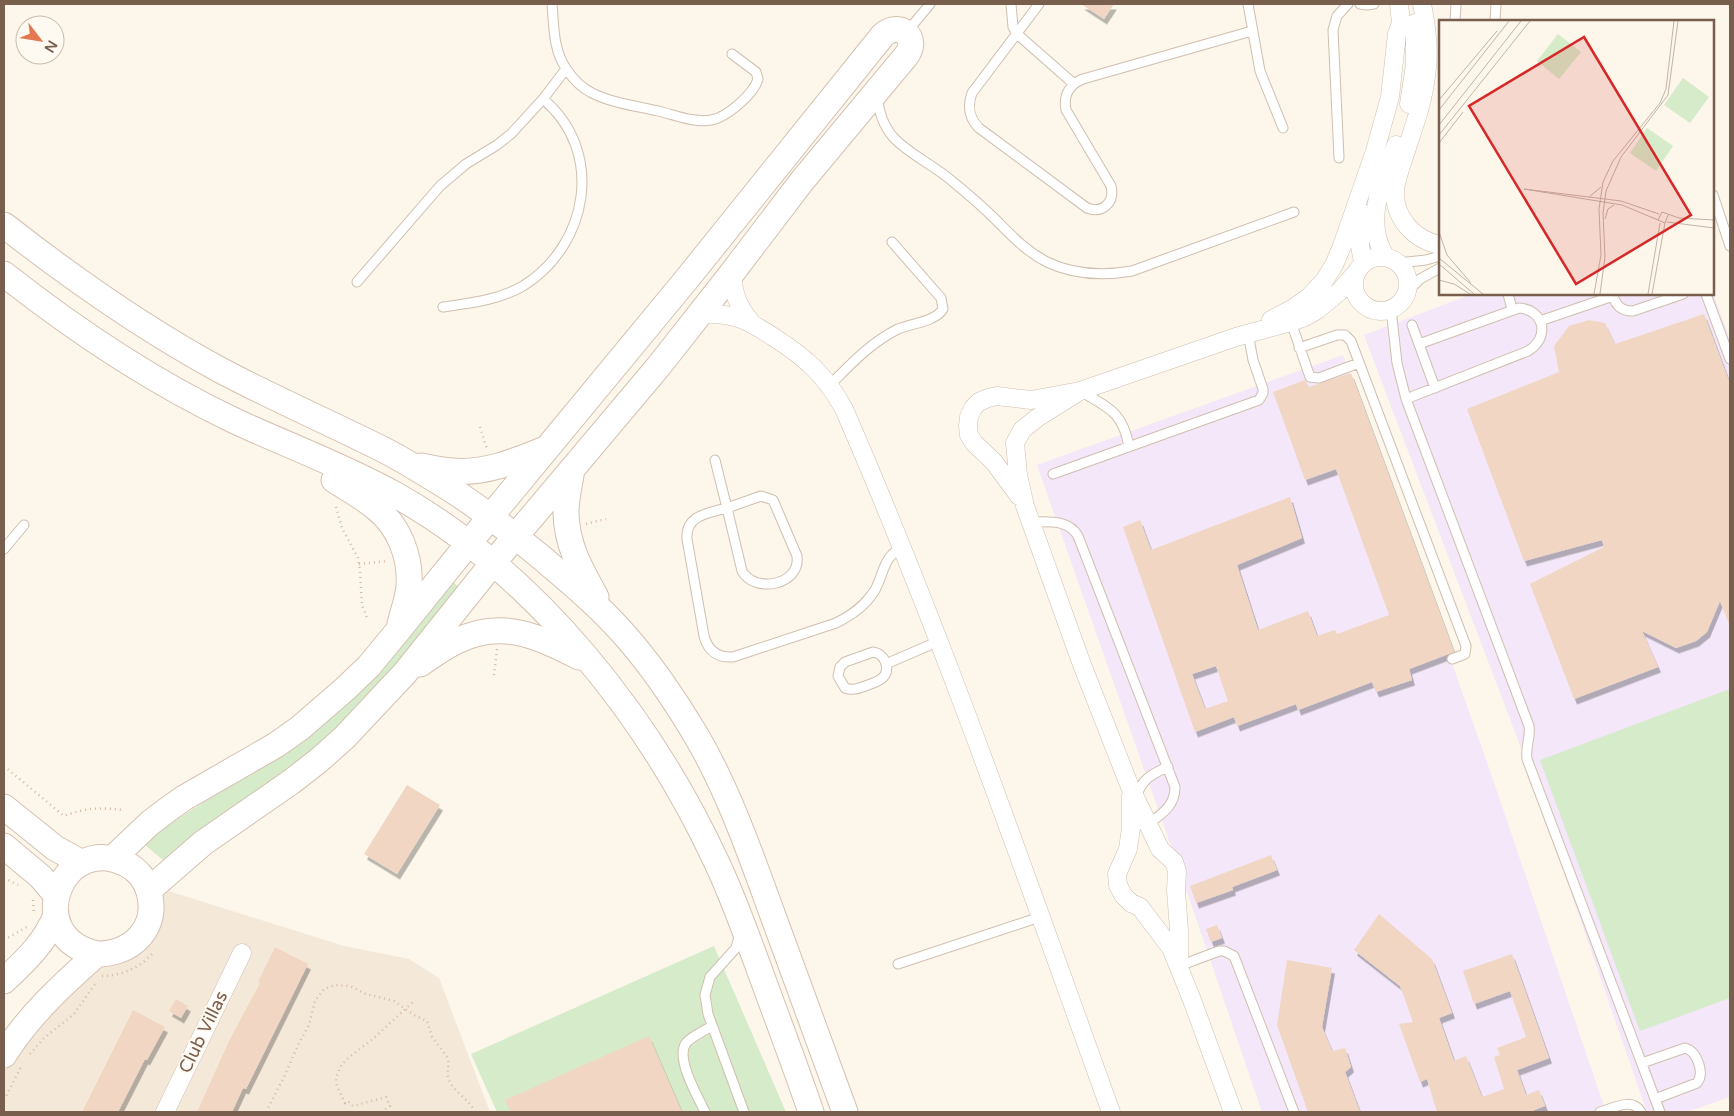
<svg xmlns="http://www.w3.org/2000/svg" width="1734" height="1116" viewBox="0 0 1734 1116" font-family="'Varela Round',sans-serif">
<defs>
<filter id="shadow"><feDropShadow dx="3" dy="5.5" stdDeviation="0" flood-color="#0004"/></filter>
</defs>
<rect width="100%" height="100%" fill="#fcf6eb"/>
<path fill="#f4e9d9" d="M159,888L344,946L409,959L439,978L490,1112H4V1069L28,1034L98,960L116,959Z"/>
<path fill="#f3e7f9" d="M1713,293L1730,339V1097L1687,1112H1647L1518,740L1364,335L1472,294Z
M1343,355L1490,771L1606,1112H1262L1182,877L1037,465Z"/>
<path fill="#d5ebc9" d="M451,580L461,589L377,690L310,757L164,861L144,844L154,834L242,778Z
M1730,689V998L1640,1031L1540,760Z
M714,946L786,1112H497L471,1054Z"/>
<path fill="#f1d7c3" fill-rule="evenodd" filter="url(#shadow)" d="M1081,4H1114L1104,19Z
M1704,314L1730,384V624H1729L1720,601L1707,632L1696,641L1676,648L1642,631L1658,667L1574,699L1530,584L1604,547L1602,540L1524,561L1467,409L1559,372L1554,346L1569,326L1589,320L1605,323L1615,344Z
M1351,373L1454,652L1409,669L1412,680L1376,692L1372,682L1298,710L1296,704L1237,726L1234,717L1195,732L1123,527L1140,520L1151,550L1290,497L1302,538L1237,565L1258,630L1308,611L1317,636L1335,630L1337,634L1389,615L1336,469L1305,480L1273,392L1305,380L1309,387ZM1216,666L1228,701L1205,709L1192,674Z
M407,785L440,805L397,874L364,854Z
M1271,855L1277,870L1232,887L1233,890L1196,903L1190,886Z
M1379,914L1432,959L1452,1013L1439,1018L1454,1061L1466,1056L1482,1097L1504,1089L1494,1057L1500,1055L1497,1048L1526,1037L1510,991L1474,1004L1463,971L1512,954L1549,1058L1517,1070L1526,1095L1539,1090L1545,1106L1529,1112H1437L1427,1079L1420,1082L1399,1024L1413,1022L1400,986L1354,950Z
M1217,925L1222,938L1211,942L1206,929Z
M275,947L308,964L246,1089L243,1088L232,1112H197L229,1041L260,983L258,982Z
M1287,960L1332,968L1322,1027L1332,1051L1345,1048L1351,1067L1345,1072L1360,1112H1308L1277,1025Z
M176,999L188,1006L181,1018L169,1011Z
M133,1010L165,1027L147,1060L145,1059L118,1112H82Z
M649,1036L682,1112H511L505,1100Z"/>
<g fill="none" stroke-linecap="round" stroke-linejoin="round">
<defs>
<path id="lane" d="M552,4C554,26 553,51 567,70C573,79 582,88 592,93C612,103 636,106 658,111C675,115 694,123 711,120C726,118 754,94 758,79L756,72L732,54
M1011,4L1013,27L1017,34L1074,84
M1039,4L972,93C967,107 969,118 979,128L1087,208C1103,214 1115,202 1111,186L1066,110C1063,95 1070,84 1083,79L1252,31
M1248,4L1260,71L1283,128
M1360,4L1367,5L1374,4
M1455,21L1456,4
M1495,21L1496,4
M906,33L930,4
M878,97C878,111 884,127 894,138C909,154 935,166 952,181C968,194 983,207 997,221C1013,237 1027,252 1047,262C1074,275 1103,276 1132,271L1294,212
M1339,158L1333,30L1337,16L1348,4
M1713,195L1730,246
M1398,263L1426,260L1440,256
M357,282L440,186L466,164L497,145L511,134L543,99L566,69
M1406,293L1420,279L1440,268
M1508,294L1512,309
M1612,294C1616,305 1620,311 1633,311L1683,294
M1706,294L1730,359
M443,307C470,303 499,300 523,286C589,245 605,151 543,99
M1391,309L1397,363L1406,399L1529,726C1531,737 1525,747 1527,759L1660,1112
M1540,321L1613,296
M1291,322L1310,377L1319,378L1359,363
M1412,325L1435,388
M1299,348L1337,335H1345L1351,341L1466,646L1465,654L1452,659
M830,385C851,364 870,343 898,329C912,323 935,322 943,309L941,298L892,242
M1080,391C1109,408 1123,412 1129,447
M1406,399L1528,351C1550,338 1545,310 1519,308L1419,344
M715,460L727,508L761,496L773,500L797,556C801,585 755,594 742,571L727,508C709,513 685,515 687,539L704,636C708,651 718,658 733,657L836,623C852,615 865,606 875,590C884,574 883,556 902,548
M1053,474L1259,400L1263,393V389L1253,360L1248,333
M1031,522C1049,522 1068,519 1078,536L1175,787C1175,806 1162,814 1148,824
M4,549L24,525
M873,652C879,653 882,655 885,661C891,676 880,681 868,685C860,688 853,691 845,688L838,676L840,667L845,662Z
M886,664L939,641
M1136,798C1141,780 1151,774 1168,767
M740,933L736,948L710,977L705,995L708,1014L744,1112
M898,964L1040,917
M1179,966L1219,951H1224L1234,956L1294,1112
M1642,1063L1685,1048C1697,1051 1705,1073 1697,1083L1655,1099
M705,1112C698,1097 675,1058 686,1043C692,1036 704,1031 712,1026
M1600,1112C1614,1108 1632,1097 1641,1112"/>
<path id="street" d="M1422,4C1427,28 1430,52 1426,76C1423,103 1413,129 1405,154C1401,166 1396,179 1395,191C1394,219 1415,240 1440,245
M1409,104L1415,65V23
M1360,211V246L1363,262
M1385,256C1363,220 1383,181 1396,145
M1354 284a27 27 0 1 1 54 0a27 27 0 1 1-54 0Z
M732,273C733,293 738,307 751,322
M700,315C732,311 749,321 775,338C806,358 826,376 844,409C944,639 1026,877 1111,1112
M1271,320L1292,309L1310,296L1324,281L1334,265L1342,246L1375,151L1390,97L1397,34L1401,23L1399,4
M1080,391L1037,418L1022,430L1015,443L1018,475L1025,506L1081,662L1130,787L1160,849L1174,862L1177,871L1176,890L1179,930V966
M1019,496L994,462L974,443L969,435L968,426L969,417L973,408L979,402L988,398L997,396L1031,400L1080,391L1236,337L1291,322L1305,317L1317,310L1339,292L1355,274
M1131,795V828L1128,849L1117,874L1118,885L1123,895L1131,903L1140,907L1171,948L1192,1000L1233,1112
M165,1112L242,953"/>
<path id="secondary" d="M4,225C73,279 144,329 222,371C273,398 326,421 378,447C399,457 419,470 439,482C476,504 509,531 542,558C570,582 598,605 622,632C651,664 675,700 697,737C729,792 750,853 772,913C797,980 821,1046 845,1112
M4,274C75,330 153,382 235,421C289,446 344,466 396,495C536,574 649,717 716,861C732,894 744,929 757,963C775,1013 794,1062 811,1112
M421,466C431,468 441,470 452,471C484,474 516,461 545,449
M572,469C570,483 566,498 566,512C566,544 581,570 596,597
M334,480C348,489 363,497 376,508C399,526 411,557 409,586C408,599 403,611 400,624
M420,664C432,656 444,647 457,641C502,619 537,636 579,657
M4,807L55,848L82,863
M4,846L41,877L56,895
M112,859L150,823L167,810L184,798L276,745L300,728L345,689L369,666L397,632L468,544L686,280L883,35C900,20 920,38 906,56L802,181L732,273L658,367L493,563L405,673L344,738L318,761L291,782L203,843L149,890
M4,981C25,961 45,943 56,915
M4,1055C28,1016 63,984 97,954C132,954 159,928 149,892C146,880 137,869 126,864C62,831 20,937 97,954"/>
</defs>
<use href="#lane" stroke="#cfbfaf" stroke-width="11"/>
<use href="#street" stroke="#cfbfaf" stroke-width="19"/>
<use href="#secondary" stroke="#d5c1b0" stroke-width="27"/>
<path stroke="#d7baa5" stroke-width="2.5" stroke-dasharray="1 4" stroke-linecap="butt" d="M480,427L487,449
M336,507L342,528L358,558L360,571L362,605L367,618
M586,524L606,519
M359,564L388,561
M494,675L497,649
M4,766L64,816C84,808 102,807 123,810
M4,878L18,885
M33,900L34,914
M4,940L27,927
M102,976C120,976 140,968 152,954
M30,1054L45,1037L74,1014L95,984
M4,1100L21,1067
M266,1112L285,1075L298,1045L309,1025L315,1001L324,989L335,985L350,986L366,994L394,1001L414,1015L427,1021L432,1037L448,1058C450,1067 445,1073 450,1082C456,1094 469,1099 475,1112
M381,1112L390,1106L386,1097L353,1106L348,1101L345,1103L337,1086L336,1079L340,1067L347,1059L375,1037L414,1001"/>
<use href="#lane" stroke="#fff" stroke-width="9"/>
<use href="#street" stroke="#fff" stroke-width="18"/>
<use href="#secondary" stroke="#fff" stroke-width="25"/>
</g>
<g text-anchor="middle" stroke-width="4" stroke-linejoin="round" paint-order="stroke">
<g font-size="18" fill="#785e4d" stroke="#fffaf1">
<text transform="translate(203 1032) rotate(-64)" y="6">Club Villas</text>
</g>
</g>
<g transform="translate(1439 20)">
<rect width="275" height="275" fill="#fcf6eb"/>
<path d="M119,14L142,32L120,59L98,41ZM244,58L270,77L251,103L225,85ZM208,108L234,126L217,151L191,133Z" fill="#d5ebc9"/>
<path fill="none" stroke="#c3b4a7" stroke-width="1" d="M0,80L58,11M0,90L70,1M0,105L82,1M0,115L91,1M0,123L24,92M150,177L162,167M229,195L226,203L219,200L223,192L240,198L275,200M166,199L169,189L175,185M219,200L183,185L85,169L182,181L220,194M228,202L275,208M0,212L8,235L32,263M0,238L44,274M0,244L35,274M0,260L15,264L31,274M155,274L162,235L160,189L164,162L174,141L221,83L227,69L235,1M161,274L166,237L164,193L167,171L182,137L229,75L239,1M209,274L221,203M213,274L226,203"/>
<path fill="#d62828" fill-opacity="0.15" stroke="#d62828" stroke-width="2.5" d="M145,17L252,195L137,264L30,86Z"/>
<rect width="275" height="275" fill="none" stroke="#785e4d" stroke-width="2.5"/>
</g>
<rect width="1734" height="1116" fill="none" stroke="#785e4d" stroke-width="10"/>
<g transform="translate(40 40) rotate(121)"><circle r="24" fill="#fffaf1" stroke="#c9bcaf"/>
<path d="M0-4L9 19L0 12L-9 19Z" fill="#e37853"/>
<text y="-8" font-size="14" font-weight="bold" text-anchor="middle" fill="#785e4d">N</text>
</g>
</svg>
